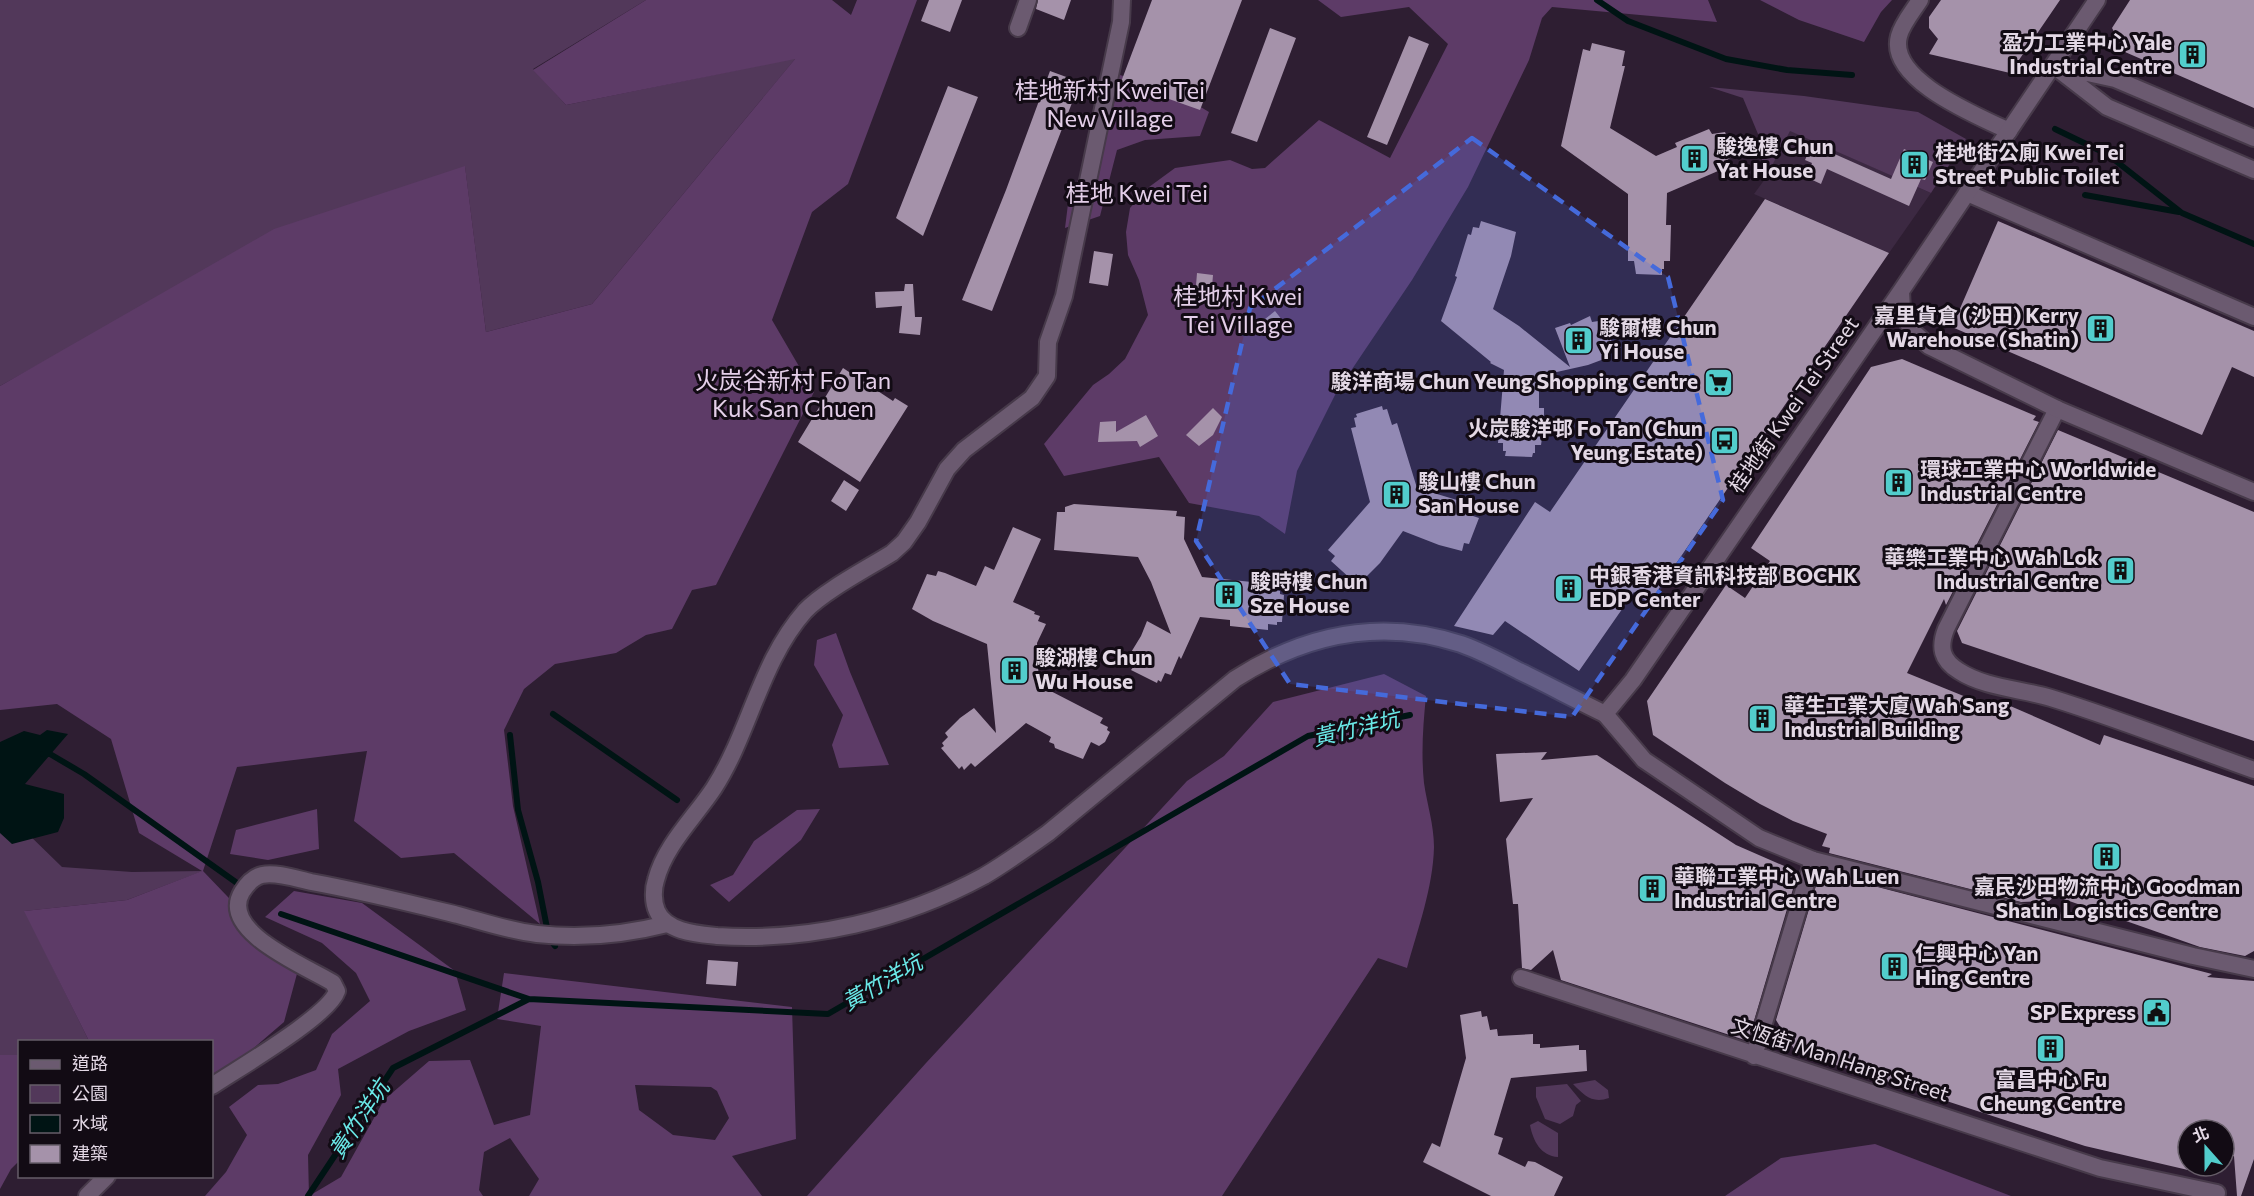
<svg xmlns="http://www.w3.org/2000/svg" width="2254" height="1196" viewBox="0 0 2254 1196" font-family="Commissioner,'Noto Sans TC',sans-serif">
<rect width="100%" height="100%" fill="#2e1e32"/>
<path fill="#3c2942" d="M1789,130L1931,193L1889,253L1754,194L1765,179Z"/>
<path fill="#52385a" d="M0,0H646L533,69L566,105L796,58L592,304L486,332L465,167L72,346L0,386Z
M1709,87L1804,96L1918,112L1966,139L1931,193L1790,131L1765,179L1758,134L1743,98Z
M0,812L23,829L62,867L132,872L203,871L127,900L25,911L89,1041L20,1042L19,1055H0Z
M1595,1080L1608,1090L1609,1098C1592,1104 1584,1095 1573,1084Z
M1567,1084L1581,1101L1576,1105L1573,1116L1560,1124L1545,1119L1536,1097V1087Z
M1538,1121L1558,1133V1157C1541,1156 1533,1141 1530,1125Z"/>
<path fill="#5d3b67" fill-rule="evenodd" d="M646,0H832L851,15L857,0H917L848,184L812,212L772,320L814,392L716,585L692,590L672,629L646,635L616,653L555,664L524,689L504,730L513,806L540,924L454,853L401,858L354,821L367,751L237,767L203,871L298,970L284,1022L212,1084V1042L89,1041L24,911L127,900L202,871L139,833L111,739L57,704L0,710V386L274,229L465,166L486,332L592,304L795,59L566,105L533,70Z
M1318,0H1708L1717,22L1552,7L1542,18L1529,60L1468,187L1412,280L1336,393L1297,471L1285,534L1259,516L1189,503L1159,457L1064,476L1044,444L1093,385L1109,374L1125,359L1148,315L1139,280L1128,255L1126,232L1130,208L1149,187L1175,168L1230,160L1252,169L1265,168L1319,120L1390,158L1448,44L1409,7L1341,17Z
M1760,0H1892L1881,12L1864,42L1799,20Z
M1117,74L1179,94L1209,112L1200,136L1145,140L1117,150L1100,216L1065,228L1069,196L1108,128L1117,91Z
M836,633L850,672L889,765L839,768L832,745L843,715L814,665L817,640Z
M1384,674L1426,696C1423,725 1421,754 1424,783C1427,804 1434,825 1434,847C1433,888 1418,928 1407,968L1378,958L1222,1196H807L926,1063L1187,781L1224,756L1273,702Z
M317,809L319,849L268,860L230,854L236,830Z
M820,809L801,840L729,902L710,885L733,875L754,841L797,810Z
M294,891L362,903L455,971L466,1010L409,1031L338,1069L341,1095L308,1155L309,1196L341,1177L384,1100L429,1061L470,1060L494,1125L530,1115L541,1026L497,1019L504,973L792,1007L796,1139L732,1156L762,1196H529L539,1179L510,1138L484,1152L479,1190L483,1196H205L226,1172L247,1135L229,1107L258,1085L278,1084L316,1070L332,1034L370,1001L356,973L322,943L265,917ZM635,1085L711,1087L717,1091L729,1118L715,1140L673,1135L639,1110Z
M0,1055H19L20,1160L11,1169L0,1189Z
M1875,1144L2011,1196H1725L1781,1158Z"/>
<path fill="#001414" d="M47,730L68,734L25,784L64,794V818L58,832L12,844L0,833V742L24,731L40,735Z"/>
<g fill="none" stroke-linecap="round" stroke-linejoin="round">
<path stroke="#001414" stroke-width="6" d="M1597,0L1628,21L1726,59L1787,70L1852,75
M2055,129L2107,154L2182,213L2254,244
M2085,195L2179,212
M553,714L677,800
M510,735L518,810L538,882L549,938L555,946
M43,754H50L84,774L237,883
M281,914L529,999
M308,1196L393,1068L529,999L828,1014L1308,736L1410,715"/>
</g>
<path fill="#a592aa" d="M929,0H962L950,32L921,21Z
M1038,0H1071L1064,20L1036,9Z
M1152,0H1242L1200,110L1121,82Z
M1941,0H2060L2010,73L1929,54L1938,39L1929,28V17Z
M2130,0H2254V108L2125,52L2112,28Z
M1270,28L1296,38L1257,142L1231,133Z
M1409,36L1429,44L1387,145L1367,137Z
M1592,43L1625,51L1622,66H1625L1610,128L1656,156L1677,147L1675,143L1709,129L1712,134L1725,132L1734,155L1723,163L1725,168L1667,193L1666,225H1671L1670,261H1664V269H1662V275L1636,274L1634,261H1628V194L1561,146L1583,49L1590,51Z
M1050,71L1080,82L992,311L962,300L1006,190Z
M948,86L978,97L923,236L896,218Z
M1812,144L1891,179L1904,149L1933,162L1925,180L1921,179L1909,206L1827,169L1821,184L1806,177L1812,163L1805,160Z
M1765,199L1889,253L1649,603L1634,592L1579,671L1505,621L1493,635L1454,626L1535,502L1550,512Z
M1481,221L1516,232L1511,256L1493,309L1519,326L1570,367L1555,328L1570,323L1571,325L1590,316L1592,322L1605,320L1613,346L1608,347L1609,351L1602,353L1604,359L1588,365L1539,376V408H1544V425L1541,445H1535V453H1533L1532,457L1505,456L1506,451H1503V443H1498L1504,370L1490,363L1491,362L1441,321L1457,277L1455,276L1468,234L1471,235L1473,227L1479,228Z
M1998,221L2254,331V377L2232,367L2202,435L1952,327Z
M1094,251L1113,254L1108,286L1089,283Z
M1197,273L1213,275L1211,299L1195,298Z
M905,284H913L915,317H922L920,335L899,333L902,306L876,308L875,292L904,291Z
M1275,311L1286,325L1272,337L1260,323Z
M1902,359L2036,416L2033,420L2039,422L1946,605L1944,599L1907,673L1998,710L2001,702L2100,745L2104,735L2254,786V951L2245,956L2200,947L2055,896L2049,901L2021,902L1829,853L1830,848L1822,846L1827,834L1793,821L1760,804L1725,783L1653,735L1647,701L1726,585L1745,598L1770,561L1751,548L1871,367Z
M843,368L893,401L895,398L908,406L860,482L798,442Z
M1382,406L1383,410L1387,409L1392,425L1397,423L1417,488L1467,503L1476,507L1473,516L1479,518L1469,544L1464,543L1462,551L1439,545L1403,531L1380,563L1363,580L1356,574L1352,580L1331,561L1335,556L1328,550L1370,502L1351,428L1356,427L1354,418L1357,417L1356,414Z
M1213,408L1222,417L1213,435L1199,446L1186,435Z
M1146,415L1158,436L1140,447L1137,441L1098,442L1100,422L1116,421V432Z
M2058,430L2254,512V741L1962,643L1957,631Z
M844,480L859,490L846,511L831,501Z
M1074,504L1177,511L1176,516L1185,517L1184,539L1202,577L1272,584L1271,589L1280,591V594L1284,595L1282,622H1277V625L1268,624V630L1230,626V620L1200,617L1181,659L1179,656L1171,675L1165,673L1161,682L1158,680L1157,683L1131,670L1134,666L1130,665L1135,657L1130,654L1141,636L1147,621L1171,634L1151,582L1138,557L1054,550L1057,512H1065V507Z
M1013,527L1041,539L1013,602L1035,612L1034,614L1040,616L1038,621L1046,624L1037,643L1039,685L1103,718L1100,723L1108,727L1107,730L1110,732L1105,742L1099,746L1091,742L1083,759L1055,748L1054,744L1049,742L1051,737L1026,723L975,767L971,763L964,770L962,766L959,769L941,748L944,746L942,743L948,737L945,733L960,718L974,708L996,733L987,644L933,621L912,609L927,574L936,576L938,571L945,573L976,586L985,566L994,570Z
M1547,752L1541,760L1597,755L1736,845L1798,872L1748,1041L1561,980L1553,950L1531,970L1522,968L1518,904H1513L1506,839L1533,798L1500,802L1496,754Z
M1824,873L2212,974L2207,977L2254,981V1159L2241,1196H2237L2234,1156L2224,1159V1130H2188V1170L2085,1146L1796,1052L1776,1020L1818,879L1822,880Z
M708,960L738,962L736,986L706,984Z
M1481,1011L1482,1017L1487,1016L1490,1030L1497,1029L1498,1036L1533,1034V1044H1540V1048L1579,1045V1050H1586L1587,1071L1511,1078L1494,1135L1503,1138L1498,1154L1525,1167L1528,1161L1535,1162L1563,1177L1554,1196H1491L1423,1162L1432,1143L1440,1147L1466,1058L1460,1015Z"/>
<g fill="none" stroke-linecap="round" stroke-linejoin="round">
<defs>
<path id="minor" d="M1122,0L1121,22L1064,296L1048,342L1047,376L1032,398L964,450L947,469L918,522L904,542L892,553C868,568 824,591 805,611C760,662 750,732 714,788C695,817 665,845 656,880C653,889 653,902 657,911C666,932 698,934 717,936C809,942 903,920 984,876C1006,863 1027,848 1048,833L1235,679C1305,634 1381,618 1461,644C1481,651 1500,661 1519,671C1548,685 1576,700 1605,714
M1920,0C1913,11 1902,24 1899,36C1887,80 1978,116 2009,131
M1018,28L1028,0
M1967,193L2254,317
M2057,409L1946,629C1939,647 1941,660 1959,671C1985,688 2022,689 2051,698C2119,719 2187,746 2254,770
M1521,978L2100,1168L2217,1193
M1754,1056L1813,860
M212,1086C237,1069 329,1016 337,991L333,983C308,967 218,932 242,892C247,884 253,877 262,875C277,872 297,879 311,882C361,891 409,903 458,915C484,922 510,931 537,934C582,939 624,935 667,924
M87,1196L107,1176"/>
<path id="tertiary" d="M2097,0L1901,291L1633,680L1605,714L1644,760L1759,838L1813,860L2193,956L2254,969
M1901,291L1902,310L1911,330L1929,346L2057,409L2254,492"/>
<path id="secondary" d="M2054,66L2107,107L2254,170
M2060,67L2115,79L2254,138"/>
</defs>
<use href="#minor" stroke="#473a4a" stroke-width="20"/>
<use href="#tertiary" stroke="#473a4a" stroke-width="20"/>
<use href="#secondary" stroke="#473a4a" stroke-width="20"/>
<use href="#minor" stroke="#6b5a70" stroke-width="16"/>
<use href="#tertiary" stroke="#6b5a70" stroke-width="16"/>
<use href="#secondary" stroke="#6b5a70" stroke-width="16"/>
</g>
<path fill="#456adb" fill-opacity="0.2" stroke="#456adb" stroke-width="4.5" stroke-dasharray="12 8" stroke-linejoin="round" d="M1472,138L1668,277L1723,500L1572,717L1290,684L1196,541L1250,308Z"/>
<defs>
<symbol id="building-square" viewBox="-11 -11 22 22"><rect x="-9" y="-9" width="18" height="18" rx="4" fill="#52cdcc" stroke="#120b14"/><path d="M-4-6H4V6H1V3H-1V6H-4ZM-2.5-4.3h1.7v1.8h-1.7ZM.8-4.3h1.7v1.8H.8ZM-2.5-1h1.7V.8h-1.7ZM.8-1h1.7V.8H.8Z" fill="#111"/></symbol>
<symbol id="supermarket-square" viewBox="-11 -11 22 22"><rect x="-9" y="-9" width="18" height="18" rx="4" fill="#52cdcc" stroke="#120b14"/><path d="M-6-5.5h2.5l.6 2H6L4.5 2H-2.5L-4.4-4H-6ZM-1.5 3.2a1.3 1.3 0 1 0 .1 0ZM3 3.2a1.3 1.3 0 1 0 .1 0Z" fill="#111"/></symbol>
<symbol id="bus-square" viewBox="-11 -11 22 22"><rect x="-9" y="-9" width="18" height="18" rx="4" fill="#52cdcc" stroke="#120b14"/><path d="M-5-6H5V4H4V6H2V4H-2V6H-4V4H-5ZM-3.5-4V0h7V-4ZM-3.5 1.2v1.5H-2V1.2ZM2 1.2v1.5H3.5V1.2Z" fill="#111"/></symbol>
<symbol id="civic-square" viewBox="-11 -11 22 22"><rect x="-9" y="-9" width="18" height="18" rx="4" fill="#52cdcc" stroke="#120b14"/><path d="M-.6-6.5H3V-4.5H.6V-3L4-1V1h2V6H-6V1h2V-1L-.6-3ZM-1.2 2.5V6h2.4V2.5Z" fill="#111"/></symbol>
</defs>
<g fill-rule="evenodd">
<use href="#building-square" x="2176" y="38" width="33" height="33"/>
<use href="#building-square" x="1678" y="142" width="33" height="33"/>
<use href="#building-square" x="1898" y="148" width="33" height="33"/>
<use href="#building-square" x="2084" y="312" width="33" height="33"/>
<use href="#building-square" x="1562" y="324" width="33" height="33"/>
<use href="#supermarket-square" x="1702" y="366" width="33" height="33"/>
<use href="#bus-square" x="1708" y="424" width="33" height="33"/>
<use href="#building-square" x="1882" y="466" width="33" height="33"/>
<use href="#building-square" x="1380" y="478" width="33" height="33"/>
<use href="#building-square" x="2104" y="554" width="33" height="33"/>
<use href="#building-square" x="1552" y="572" width="33" height="33"/>
<use href="#building-square" x="1212" y="578" width="33" height="33"/>
<use href="#building-square" x="998" y="654" width="33" height="33"/>
<use href="#building-square" x="1746" y="702" width="33" height="33"/>
<use href="#building-square" x="2090" y="840" width="33" height="33"/>
<use href="#building-square" x="1636" y="872" width="33" height="33"/>
<use href="#building-square" x="1878" y="950" width="33" height="33"/>
<use href="#civic-square" x="2140" y="996" width="33" height="33"/>
<use href="#building-square" x="2034" y="1032" width="33" height="33"/>
</g>
<g text-anchor="middle" stroke-width="6" stroke-linejoin="round" paint-order="stroke">
<g font-size="21" font-weight="bold" fill="#e3d8e5" stroke="#120b14" text-anchor="start">
<text x="2172" y="50" text-anchor="end">盈力工業中心 Yale<tspan x="2172" dy="24">Industrial Centre</tspan></text>
<text x="1716" y="154">駿逸樓 Chun<tspan x="1716" dy="24">Yat House</tspan></text>
<text x="1935" y="160">桂地街公廁 Kwei Tei<tspan x="1935" dy="24">Street Public Toilet</tspan></text>
<text x="2079" y="323" text-anchor="end">嘉里貨倉 (沙田) Kerry<tspan x="2079" dy="24">Warehouse (Shatin)</tspan></text>
<text x="1599" y="335">駿爾樓 Chun<tspan x="1599" dy="24">Yi House</tspan></text>
<text x="1698" y="389" text-anchor="end">駿洋商場 Chun Yeung Shopping Centre</text>
<text x="1703" y="436" text-anchor="end">火炭駿洋邨 Fo Tan (Chun<tspan x="1703" dy="24">Yeung Estate)</tspan></text>
<text x="1920" y="477">環球工業中心 Worldwide<tspan x="1920" dy="24">Industrial Centre</tspan></text>
<text x="1418" y="489">駿山樓 Chun<tspan x="1418" dy="24">San House</tspan></text>
<text x="2099" y="565" text-anchor="end">華樂工業中心 Wah Lok<tspan x="2099" dy="24">Industrial Centre</tspan></text>
<text x="1589" y="583">中銀香港資訊科技部 BOCHK<tspan x="1589" dy="24">EDP Center</tspan></text>
<text x="1250" y="589">駿時樓 Chun<tspan x="1250" dy="24">Sze House</tspan></text>
<text x="1035" y="665">駿湖樓 Chun<tspan x="1035" dy="24">Wu House</tspan></text>
<text x="1784" y="713">華生工業大廈 Wah Sang<tspan x="1784" dy="24">Industrial Building</tspan></text>
<text x="1674" y="884">華聯工業中心 Wah Luen<tspan x="1674" dy="24">Industrial Centre</tspan></text>
<text x="2107" y="894" text-anchor="middle">嘉民沙田物流中心 Goodman<tspan x="2107" dy="24">Shatin Logistics Centre</tspan></text>
<text x="1915" y="961">仁興中心 Yan<tspan x="1915" dy="24">Hing Centre</tspan></text>
<text x="2136" y="1020" text-anchor="end">SP Express</text>
<text x="2051" y="1087" text-anchor="middle">富昌中心 Fu<tspan x="2051" dy="24">Cheung Centre</tspan></text>
</g>
<g font-size="21" fill="#e3d8e5" stroke="#120b14">
<text transform="translate(1794 405) rotate(-55)" y="7">桂地街 Kwei Tei Street</text>
<text transform="translate(1840 1060) rotate(18)" y="7">文恆街 Man Hang Street</text>
</g>
<g font-size="22" font-style="italic" fill="#6ae9e8" stroke="#120b14">
<text transform="translate(1356 728) rotate(-13)" y="8">黃竹洋坑</text>
<text transform="translate(882 982) rotate(-30)" y="8">黃竹洋坑</text>
<text transform="translate(359 1119) rotate(-56)" y="8">黃竹洋坑</text>
</g>
<g font-size="24" fill="#e4cfe9" stroke="#120b14">
<text x="1110" y="99">桂地新村 Kwei Tei<tspan x="1110" dy="28">New Village</tspan></text>
<text x="1137" y="202">桂地 Kwei Tei</text>
<text x="1238" y="305">桂地村 Kwei<tspan x="1238" dy="28">Tei Village</tspan></text>
<text x="793" y="389">火炭谷新村 Fo Tan<tspan x="793" dy="28">Kuk San Chuen</tspan></text>
</g>
</g>
<rect x="18" y="1040" width="195" height="138" fill="#120b14" stroke="#665d68" stroke-width="1.5"/>
<rect x="30" y="1060" width="30" height="9" fill="#6b5a70" stroke="#665d68" stroke-width="1.5"/>
<text x="72" y="1070" font-size="18" fill="#e3d8e5">道路</text>
<rect x="30" y="1085" width="30" height="18" fill="#52385a" stroke="#665d68" stroke-width="1.5"/>
<text x="72" y="1100" font-size="18" fill="#e3d8e5">公園</text>
<rect x="30" y="1115" width="30" height="18" fill="#001414" stroke="#665d68" stroke-width="1.5"/>
<text x="72" y="1130" font-size="18" fill="#e3d8e5">水域</text>
<rect x="30" y="1145" width="30" height="18" fill="#a592aa" stroke="#665d68" stroke-width="1.5"/>
<text x="72" y="1160" font-size="18" fill="#e3d8e5">建築</text>
<g transform="translate(2206 1148) rotate(339)"><circle r="28" fill="#120b14" stroke="#665d68" stroke-width="1.5"/>
<path d="M0-4.5L10 22L0 15L-10 22Z" fill="#52cdcc"/>
<text y="-9" font-size="16" font-weight="bold" text-anchor="middle" fill="#e3d8e5">北</text>
</g>
</svg>
